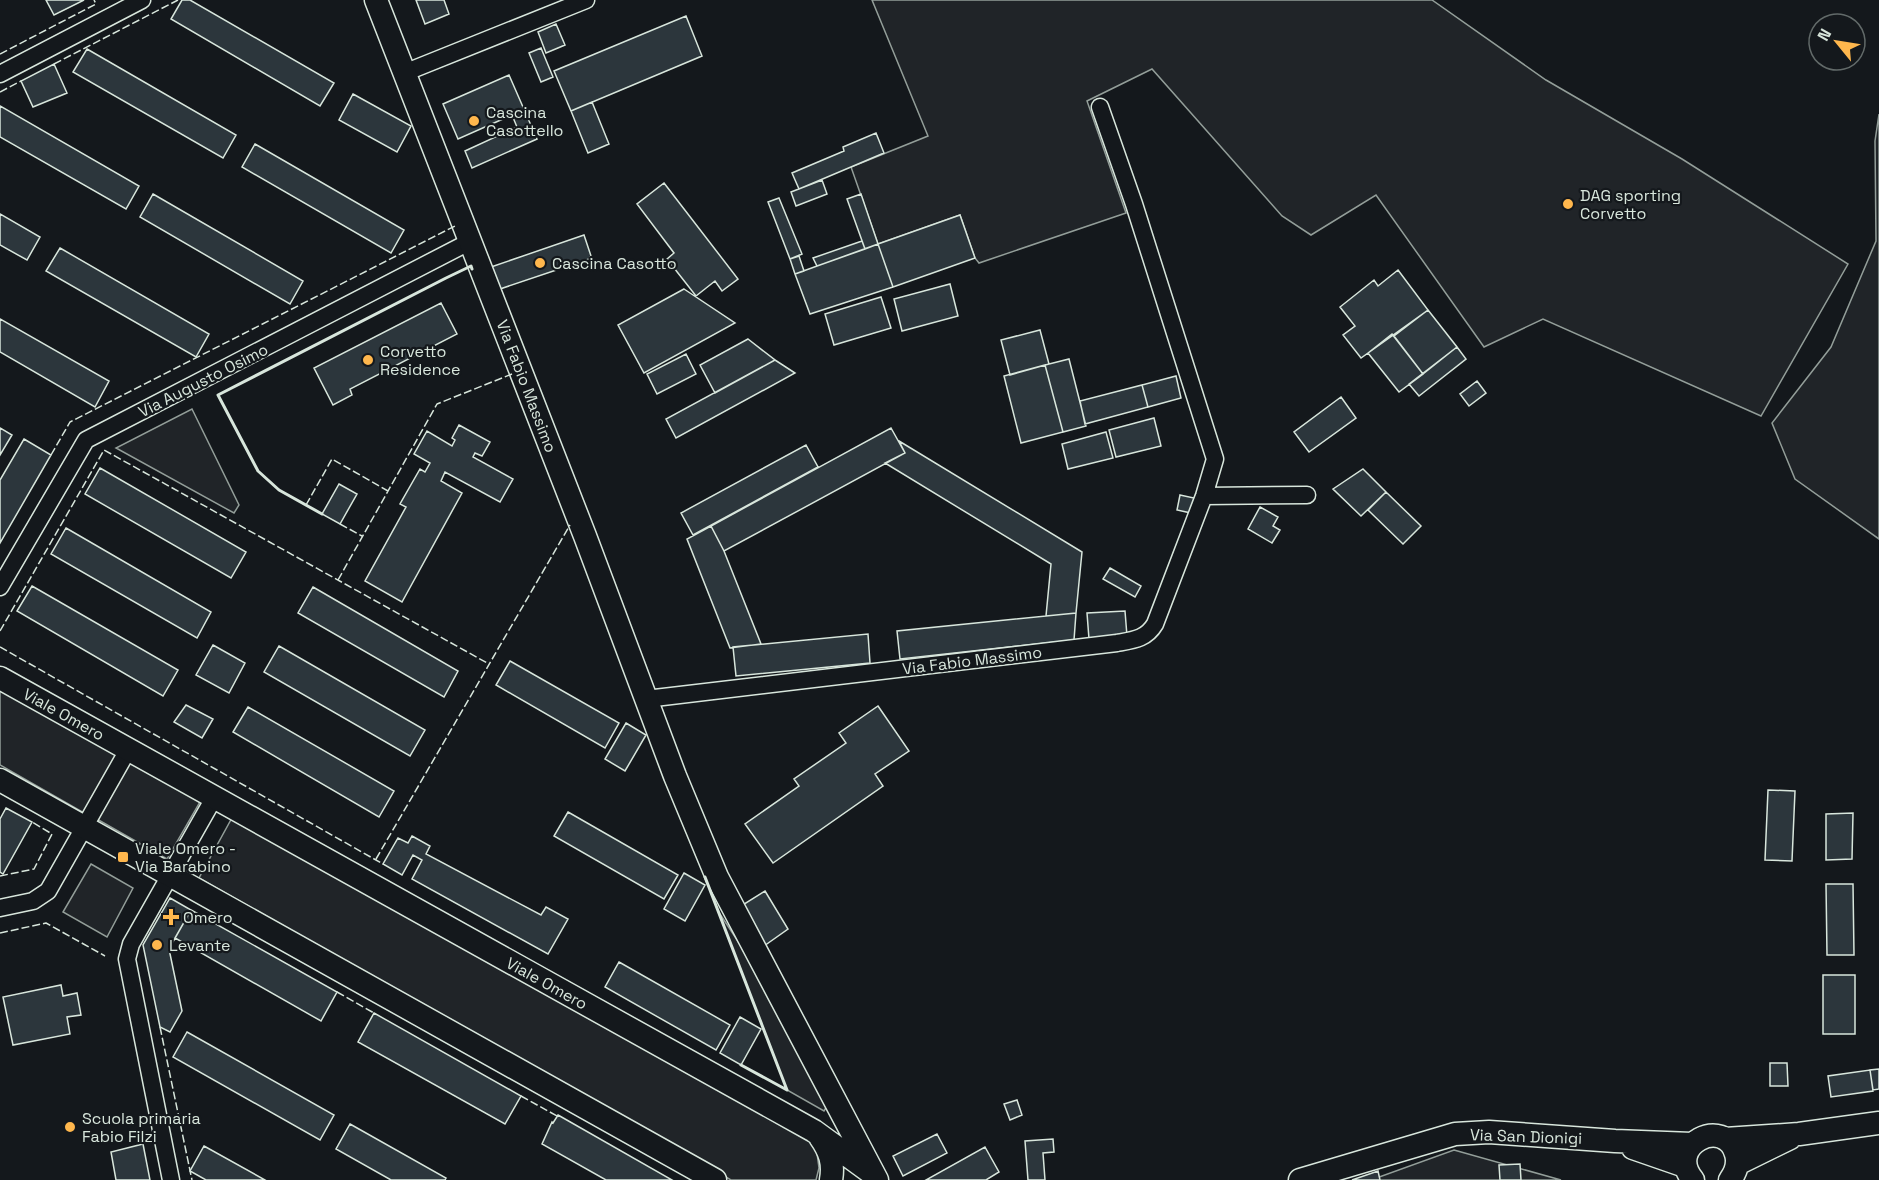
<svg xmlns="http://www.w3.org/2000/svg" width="1879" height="1180" viewBox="0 0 1879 1180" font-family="'Space Grotesk',sans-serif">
<rect width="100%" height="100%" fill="#14181c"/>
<path fill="#202428" stroke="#939e99" stroke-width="1.5" d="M872,0H1432L1546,80L1682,159L1848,264L1761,416L1543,319L1484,347L1376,195L1311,235L1282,216L1152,69L1087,101L1126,213L979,263L975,258L960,215L878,244L851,167L928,136Z
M1879,114V539L1795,479L1772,423L1831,347L1876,241L1875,141Z
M192,409L239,505L234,513L116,448Z
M0,686L119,752L84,813L0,765Z
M128,758L201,800L167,859L95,818Z
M233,816L798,1131L816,1146L819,1168L816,1180H731L199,878Z
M91,864L133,888L107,937L63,912Z
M718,911L755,967L829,1103L824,1111L787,1090Z
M1454,1150L1561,1180H1371Z"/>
<path fill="#2c363c" stroke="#d8e6dc" stroke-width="1.5" d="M46,0H84L54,15Z
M182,0H190L334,83L320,106L171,19Z
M416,0H444L449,14L425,24Z
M686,16L702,56L571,111L554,71Z
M556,24L565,45L546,53L538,32Z
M541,48L553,77L541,82L529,53Z
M87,49L236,135L223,158L73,72Z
M54,64L67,93L33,107L21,81Z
M509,75L537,139L472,168L465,151L517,127L512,115L458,139L443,104Z
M353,94L411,126L397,152L339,120Z
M592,102L609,144L588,153L571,111Z
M0,106L139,186L126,209L0,137Z
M876,133L884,153L799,189L792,173L844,151L843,147Z
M255,144L404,230L391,253L242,167Z
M822,180L827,194L796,206L791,192Z
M664,183L738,279L722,291L715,281L696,296L667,259L674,253L637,204Z
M153,194L303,281L290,304L140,217Z
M861,194L878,244L865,249L847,199Z
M779,198L802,254L790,259L768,202Z
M0,214L40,237L27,260L0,245Z
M960,215L975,258L893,287L878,244Z
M584,235L591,256L589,259L500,289L491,267Z
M862,241L865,249L817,266L813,258Z
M878,244L893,287L810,314L795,274Z
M60,248L209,334L196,357L46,271Z
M799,256L804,271L795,274L790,259Z
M1398,270L1428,310L1361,358L1343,335L1355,326L1340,307L1374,280L1378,286Z
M950,284L958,316L902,331L894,299Z
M684,289L735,323L644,373L618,325Z
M881,297L891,328L834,345L825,314Z
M441,303L457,334L350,389L352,395L333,405L314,368Z
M1428,310L1457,347L1423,374L1394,336Z
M0,319L109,381L95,407L0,352Z
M1040,330L1049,364L1010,375L1001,340Z
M1392,334L1423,374L1399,392L1368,353Z
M748,339L775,360L715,393L700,365Z
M1457,347L1466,359L1419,396L1409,384Z
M686,354L696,374L657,394L647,374Z
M1069,359L1086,426L1063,432L1045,365Z
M775,360L795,373L676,438L666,419Z
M1045,365L1063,432L1021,443L1004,376Z
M1176,376L1181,398L1148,407L1142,385Z
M1477,381L1486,393L1469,406L1460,394Z
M1142,385L1148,407L1085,424L1080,401Z
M1341,397L1356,418L1309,452L1294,432Z
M1154,418L1161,446L1116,457L1109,430Z
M459,425L490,442L482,456L475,453L473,457L513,479L500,502L445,472L441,481L462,493L402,602L365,581L406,507L400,504L420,469L425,472L430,463L414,454L427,431L452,446L455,440L452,438Z
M0,428L12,435L0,455Z
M891,428L905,453L724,551L711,526Z
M1106,432L1113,458L1068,469L1062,444Z
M24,439L51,455L0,543V480Z
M899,441L1082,552L1076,613L1046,616L1051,564L885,463L905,453Z
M806,445L818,467L693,535L681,513Z
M100,468L246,552L231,578L85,494Z
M1363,469L1386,492L1361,516L1333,489Z
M339,484L357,494L340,524L322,514Z
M1386,492L1421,526L1403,544L1368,510Z
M1180,495L1194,498L1191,513L1177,510Z
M1260,507L1278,517L1273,526L1280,530L1272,543L1248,529Z
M711,526L724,551L761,644L730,648L687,539Z
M66,528L211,612L197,638L51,554Z
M1110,568L1141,586L1135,597L1103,579Z
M32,586L178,670L163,696L17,611Z
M313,587L458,671L444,697L298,613Z
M1125,611L1127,636L1089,639L1087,613Z
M1076,613L1074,640L900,659L897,631Z
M868,634L870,663L736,676L733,647Z
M213,645L245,663L229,693L196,675Z
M279,646L425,730L410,756L264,672Z
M510,661L619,723L605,748L496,685Z
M186,705L213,719L202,738L174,722Z
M878,706L909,751L875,774L883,786L773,863L745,824L799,786L794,779L846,743L839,733Z
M248,707L394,791L379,817L233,732Z
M626,723L646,735L625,771L605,759Z
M1768,790L1795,791L1792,861L1765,860Z
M6,808L32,822L3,874L0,872V819Z
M568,812L678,875L664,899L554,836Z
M1853,813L1852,859L1826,860V814Z
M412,836L430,846L426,854L541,915L546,907L568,919L548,954L412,879L422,860L413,855L402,875L383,864L398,838L408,843Z
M684,873L705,885L685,921L664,909Z
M1826,884H1853L1854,955H1827Z
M765,891L788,929L764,946L741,906Z
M170,898L191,910L169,949L182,1011L170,1032L160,1027L143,945Z
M191,910L337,992L321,1021L175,938Z
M619,962L730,1025L716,1050L605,987Z
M1823,975H1855V1034H1823Z
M61,985L63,996L77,993L81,1015L67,1017L70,1034L13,1045L3,997Z
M374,1013L521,1096L505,1124L358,1042Z
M740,1017L761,1029L741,1065L720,1053Z
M187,1032L334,1115L320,1140L173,1057Z
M1770,1063H1787L1788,1086H1770Z
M1879,1069V1089L1873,1090L1870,1070Z
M1870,1070L1873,1091L1831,1097L1828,1076Z
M1017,1100L1022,1115L1010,1120L1004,1104Z
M558,1115L672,1180H606L542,1144L552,1122L553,1123Z
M350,1124L446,1178L445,1180H391L336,1149Z
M937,1134L947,1153L903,1176L893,1156Z
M1053,1139L1054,1152L1043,1153L1045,1180H1028L1025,1141Z
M143,1144L150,1180H116L111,1152Z
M204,1146L265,1180H206L190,1171Z
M985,1147L999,1172L986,1180H926Z
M1520,1164L1521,1180H1500L1499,1165Z
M1378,1171L1380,1180H1352Z"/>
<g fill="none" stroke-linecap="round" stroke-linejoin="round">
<defs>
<path id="street" d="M404,73L586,0
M0,74L142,0
M1204,496L1307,495
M0,587L86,440L471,241
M646,699L1117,643C1134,640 1146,639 1155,624L1204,496L1215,459L1134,204L1100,107
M0,908L33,901L48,891L128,750
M171,1180L127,959L131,944L214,798"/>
<path id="secondary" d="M376,0L585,536L675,776L717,877L877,1180
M0,678L814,1131L869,1171
M0,780L715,1180
M820,1137C830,1151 834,1163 831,1180
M1725,1139L1799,1134L1879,1123
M1633,1148L1685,1166
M1737,1164L1790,1138
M1300,1180L1455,1134L1489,1132L1615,1141L1692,1144
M1693,1180C1664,1145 1725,1115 1736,1154C1739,1164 1736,1172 1730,1180"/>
</defs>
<use href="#street" stroke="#d8e6dc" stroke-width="19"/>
<use href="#secondary" stroke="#d8e6dc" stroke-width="25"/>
<use href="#street" stroke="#14181c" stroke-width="16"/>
<use href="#secondary" stroke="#14181c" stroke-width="22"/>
<path stroke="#d8e6dc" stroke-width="1.5" stroke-dasharray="8 3" stroke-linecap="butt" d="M0,54L96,4L94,0
M54,64L178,0
M0,92L21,81
M51,455L70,422L455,226
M306,505L332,459L388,491
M340,524L362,536
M338,580L437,404L512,374
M0,631L104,450L489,664
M0,647L383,864
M376,859L570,525
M0,876L34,869L52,834L32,822
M0,933L46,923L105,956
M337,992L374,1013
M160,1027L192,1180
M521,1096L557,1116"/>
<path stroke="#d8e6dc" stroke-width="3" d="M322,514L279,490L258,471L218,395L446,278L471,266L472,269
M705,877L787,1090L741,1065"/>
</g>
<g fill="#ffb74d" stroke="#14181c" stroke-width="2">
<circle cx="474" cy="121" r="6"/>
<circle cx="1568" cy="204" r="6"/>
<circle cx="540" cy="263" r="6"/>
<circle cx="368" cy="360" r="6"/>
<rect x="117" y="851" width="12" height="12" rx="3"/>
<path d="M168 908h6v6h6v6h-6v6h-6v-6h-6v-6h6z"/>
<circle cx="157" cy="945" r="6"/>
<circle cx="70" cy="1127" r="6"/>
</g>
<g text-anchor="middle" stroke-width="4.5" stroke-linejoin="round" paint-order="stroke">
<g font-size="16" fill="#d8e6dc" stroke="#14181c" text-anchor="start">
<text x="486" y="118">Cascina<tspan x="486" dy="18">Casottello</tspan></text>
<text x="1580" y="201">DAG sporting<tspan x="1580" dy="18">Corvetto</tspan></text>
<text x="552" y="269">Cascina Casotto</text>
<text x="380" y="357">Corvetto<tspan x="380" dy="18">Residence</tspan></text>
<text x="135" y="854">Viale Omero -<tspan x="135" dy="18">Via Barabino</tspan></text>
<text x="183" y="923">Omero</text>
<text x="169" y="951">Levante</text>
<text x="82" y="1124">Scuola primaria<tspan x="82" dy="18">Fabio Filzi</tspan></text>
</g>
<g font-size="16" fill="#d8e6dc" stroke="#14181c">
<text transform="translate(203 380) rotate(-27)" y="6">Via Augusto Osimo</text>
<text transform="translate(527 386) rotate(69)" y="6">Via Fabio Massimo</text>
<text transform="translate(972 660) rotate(-7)" y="6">Via Fabio Massimo</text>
<text transform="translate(64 714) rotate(29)" y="6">Viale Omero</text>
<text transform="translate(547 983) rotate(29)" y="6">Viale Omero</text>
<text transform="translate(1526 1136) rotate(2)" y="6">Via San Dionigi</text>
</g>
</g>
<g transform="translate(1837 42) rotate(300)"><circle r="28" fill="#14181c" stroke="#626a69" stroke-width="1.5"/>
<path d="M0-4.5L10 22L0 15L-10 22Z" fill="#ffb74d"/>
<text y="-9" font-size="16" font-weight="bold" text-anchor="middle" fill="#d8e6dc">N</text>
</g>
</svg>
